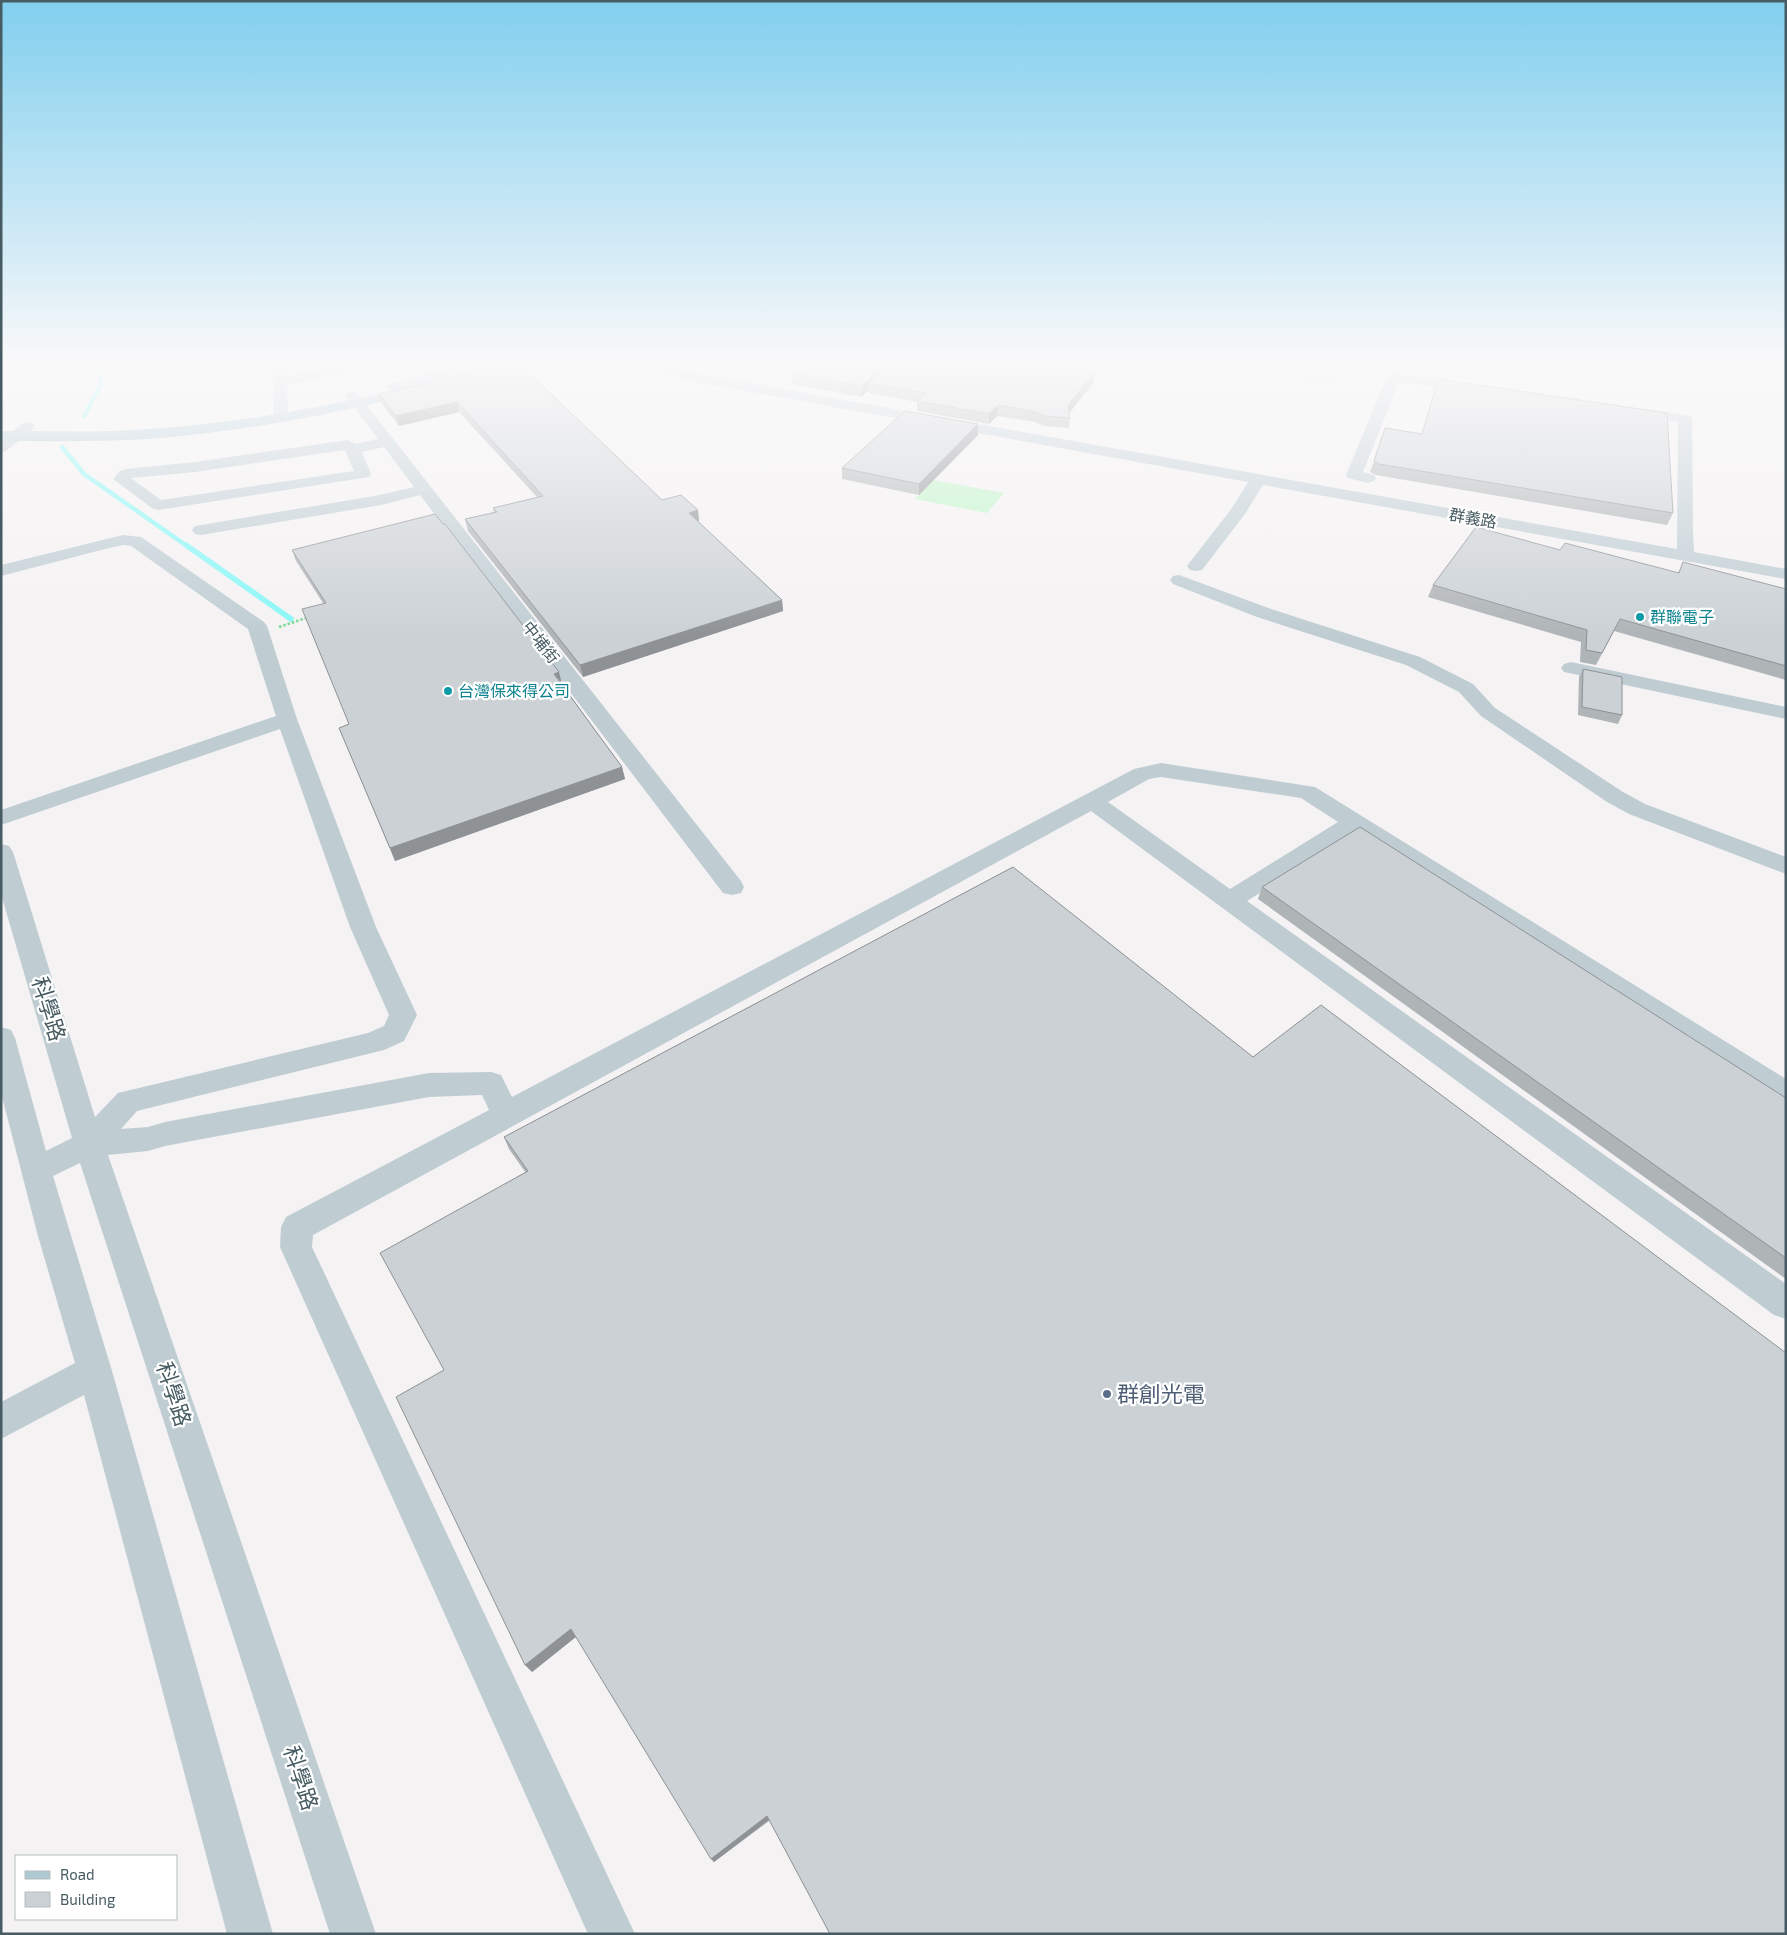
<svg xmlns="http://www.w3.org/2000/svg" width="1787" height="1935" viewBox="0 0 1787 1935" font-family="'Exo 2','Noto Sans TC',sans-serif">
<rect width="100%" height="100%" fill="#f5f2f3"/>
<path fill="#bef5c7" d="M1235,366H1344L1330,383Z
M933,480L1004,493L987,513L915,499Z"/>
<g fill="none" stroke-linecap="round" stroke-linejoin="round">
<path stroke="#86f7f6" stroke-width="4.5" d="M84,416L101,384V366
M62,447L84,474L187,546"/>
<path stroke="#86f7f6" stroke-width="5.5" d="M186,545L291,619"/>
<path stroke="#71d88f" stroke-width="2.5" stroke-dasharray="2.5 2" stroke-linecap="butt" d="M279,627L309,617"/>
<path fill="#bfcdd3" fill-rule="evenodd" d="M273,366H287V376L339,366H364L357,370L287,385L288,418L286,421H276L274,418Z
M654,366H673L693,373L1677,549L1678,422L1633,416L1628,415L1626,412L1628,409L1633,408L1685,415L1690,416L1692,419L1693,532L1694,552L1786,569V579L1263,485L1245,514L1202,570L1196,571L1190,570L1187,566L1232,508L1248,482L690,381L656,369Z
M1394,373L1473,384L1480,388L1473,392L1399,382L1363,472L1374,475L1376,478L1374,481L1368,483L1348,478L1346,475L1387,377Z
M352,392L357,393L741,881L744,887L741,893L732,895L723,893L420,495L381,505L201,535L195,534L192,530L195,526L201,525L380,495L414,487L384,447L362,452L371,474L369,477L158,510L152,508L113,479L120,471L126,469L195,462L348,440L356,444L378,439L345,396L347,393ZM345,450L354,471L161,500L131,478L195,472Z
M28,422L33,423L35,426L33,429L6,451L1,453V440L23,423Z
M123,535L141,537L264,622L267,626L297,719L376,927L417,1015L404,1041L384,1050L137,1111L121,1129L148,1127L165,1122L429,1073L491,1072L501,1075L512,1097L1134,769L1161,763L1315,787L1786,1079V1106L1776,1102L1355,833L1247,901L1786,1284V1319L1774,1315L1091,811L313,1235L312,1247L635,1934H588L280,1247L281,1227L286,1217L489,1110L482,1095L429,1097L165,1146L148,1151L108,1155L376,1934H330L80,1163L53,1176L112,1371L273,1934H227L84,1395L1,1439V1402L75,1363L38,1236L1,1093V1027L11,1030L15,1038L46,1151L72,1138L1,894V844L9,846L13,852L95,1117L118,1093L368,1033L384,1026L389,1015L350,927L280,729L1,825V810L276,716L248,629L131,546L123,545L105,549L1,576V565ZM1161,777L1301,798L1338,822L1230,889L1108,802L1149,779Z
M1179,575L1271,609L1420,657L1473,684L1495,708L1623,792L1645,804L1786,857V874L1629,814L1607,802L1481,716L1459,692L1406,665L1257,617L1173,584L1170,580L1173,576Z
M1571,662L1786,707V719L1564,672L1561,668L1564,664Z"/>
<path fill="#afc9d3" fill-rule="evenodd" d="M458,366H480L478,369L489,366H510L508,369L455,384L450,383L448,380L450,377L467,372L416,386L421,387L423,390L421,393L416,394C328,415 240,432 150,439C100,442 51,441 1,441V431C51,431 100,433 149,429C231,424 313,409 392,391L387,387L389,384Z"/>
</g>
<path fill="#afb4b7" d="M508,366L662,500L698,510L699,521L698,522L782,600L783,611L583,677L468,531L465,519L494,512L493,508L537,497L459,412L399,426L382,404L379,394Z
M889,366H1068L1066,367L1094,382L1069,412L1070,418L1069,428L1044,426L1035,422L997,416L989,424L917,411V402L869,393V390L861,397L792,384V374L881,369V373Z
M1438,379L1673,513L1667,525L1376,475L1370,472L1374,461L1422,434Z
M978,424V435L919,495L842,479V468Z
M292,550L562,684L622,767L625,779L395,861L339,728L349,724L323,603L296,561Z
M1560,550L1678,573L1683,562L1786,589V680L1614,631L1596,665L1580,662L1581,642L1428,597L1433,585Z
M1583,669L1622,715L1618,724L1578,715L1579,677Z
M1013,867L769,1821L714,1862L576,1637L532,1672L444,1370L526,1173L509,1149L504,1137Z
M1262,887L1786,1098V1279L1258,899Z"/>
<path fill="#8e9295" d="M881,369V379L868,383L869,390L861,397V386Z
M1095,372L1094,382L1067,416L1068,405Z
M457,402L459,412L399,426L396,416Z
M998,405L997,416L989,424V414Z
M978,424V435L919,495V484Z
M698,510L699,521L690,524L689,513Z
M782,600L783,611L583,677L580,665Z
M559,672L562,684L554,674Z
M622,767L625,779L395,861L390,848Z
M571,1629L577,1636L532,1672L525,1665Z
M767,1816L769,1820L714,1862L711,1859Z"/>
<path fill="#cbd1d5" stroke="#8e9295" d="M508,366H522L662,500L681,495L698,510L689,513L782,600L580,665L465,519L497,512L493,508L543,496L457,402L396,416L379,394Z
M803,366H861L881,369L861,386L792,374Z
M889,366H1059L1095,372L1068,405L1070,418L1045,416L1036,412L998,405L989,414L917,401L926,393L868,383Z
M1438,379L1667,413L1673,513L1379,464L1374,461L1385,428L1422,434Z
M905,411L978,424L919,484L842,468Z
M435,514L443,524H445L559,672L554,674L622,767L390,848L339,728L349,724L302,609L326,603L292,550Z
M1476,527L1560,550L1565,543L1679,573L1683,562L1786,589V666L1620,619L1602,653L1586,650L1587,630L1433,585Z
M1583,669L1622,677V715L1582,707Z
M1360,827L1786,1098V1258L1262,887Z
M1013,867L1253,1057L1321,1005L1786,1353V1934H830L767,1816L711,1859L571,1629L525,1665L396,1397L444,1370L380,1253L528,1171L504,1137Z"/>
<linearGradient id="sky" x2="0" y2="1"><stop stop-color="#81cfee"/><stop offset="0.57" stop-color="#faf9fa"/><stop offset="1" stop-color="#faf9fa" stop-opacity="0"/></linearGradient>
<rect width="1787" height="637" fill="url(#sky)"/>
<g fill="#0f9aa8" stroke="#fff" stroke-width="2">
<circle cx="1640" cy="617" r="5"/>
<circle cx="448" cy="691" r="5"/>
</g>
<circle fill="#5c6f8a" stroke="#fff" stroke-width="2" cx="1107" cy="1394" r="5"/>
<g text-anchor="middle" stroke-width="4.5" stroke-linejoin="round" paint-order="stroke">
<g font-size="16" fill="#475b62" stroke="#fff">
<text transform="translate(1473 518) rotate(10)" y="6">群義路</text>
<text transform="translate(541 642) rotate(52)" y="6">中埔街</text>
</g>
<g font-size="16" fill="#0d838f" stroke="#fff" text-anchor="start">
<text x="1650" y="623">群聯電子</text>
<text x="458" y="697">台灣保來得公司</text>
</g>
<g font-size="22" fill="#475b62" stroke="#fff">
<text transform="translate(49 1009) rotate(73)" y="8">科學路</text>
<text transform="translate(174 1394) rotate(72)" y="8">科學路</text>
<text transform="translate(301 1778) rotate(72)" y="8">科學路</text>
</g>
<g font-size="22" fill="#4e5e75" stroke="#fff" text-anchor="start">
<text x="1117" y="1402">群創光電</text>
</g>
</g>
<rect width="1787" height="1935" fill="none" stroke="#475b62" stroke-width="5"/>
<rect x="15" y="1855" width="162" height="65" fill="#ffffff" stroke="#b5bdc0"/>
<rect x="25" y="1871" width="25" height="8" fill="#afc9d3" stroke="#b5bdc0"/>
<text x="60" y="1880" font-size="15" fill="#475b62">Road</text>
<rect x="25" y="1892" width="25" height="15" fill="#cbd1d5" stroke="#b5bdc0"/>
<text x="60" y="1905" font-size="15" fill="#475b62">Building</text>
</svg>
